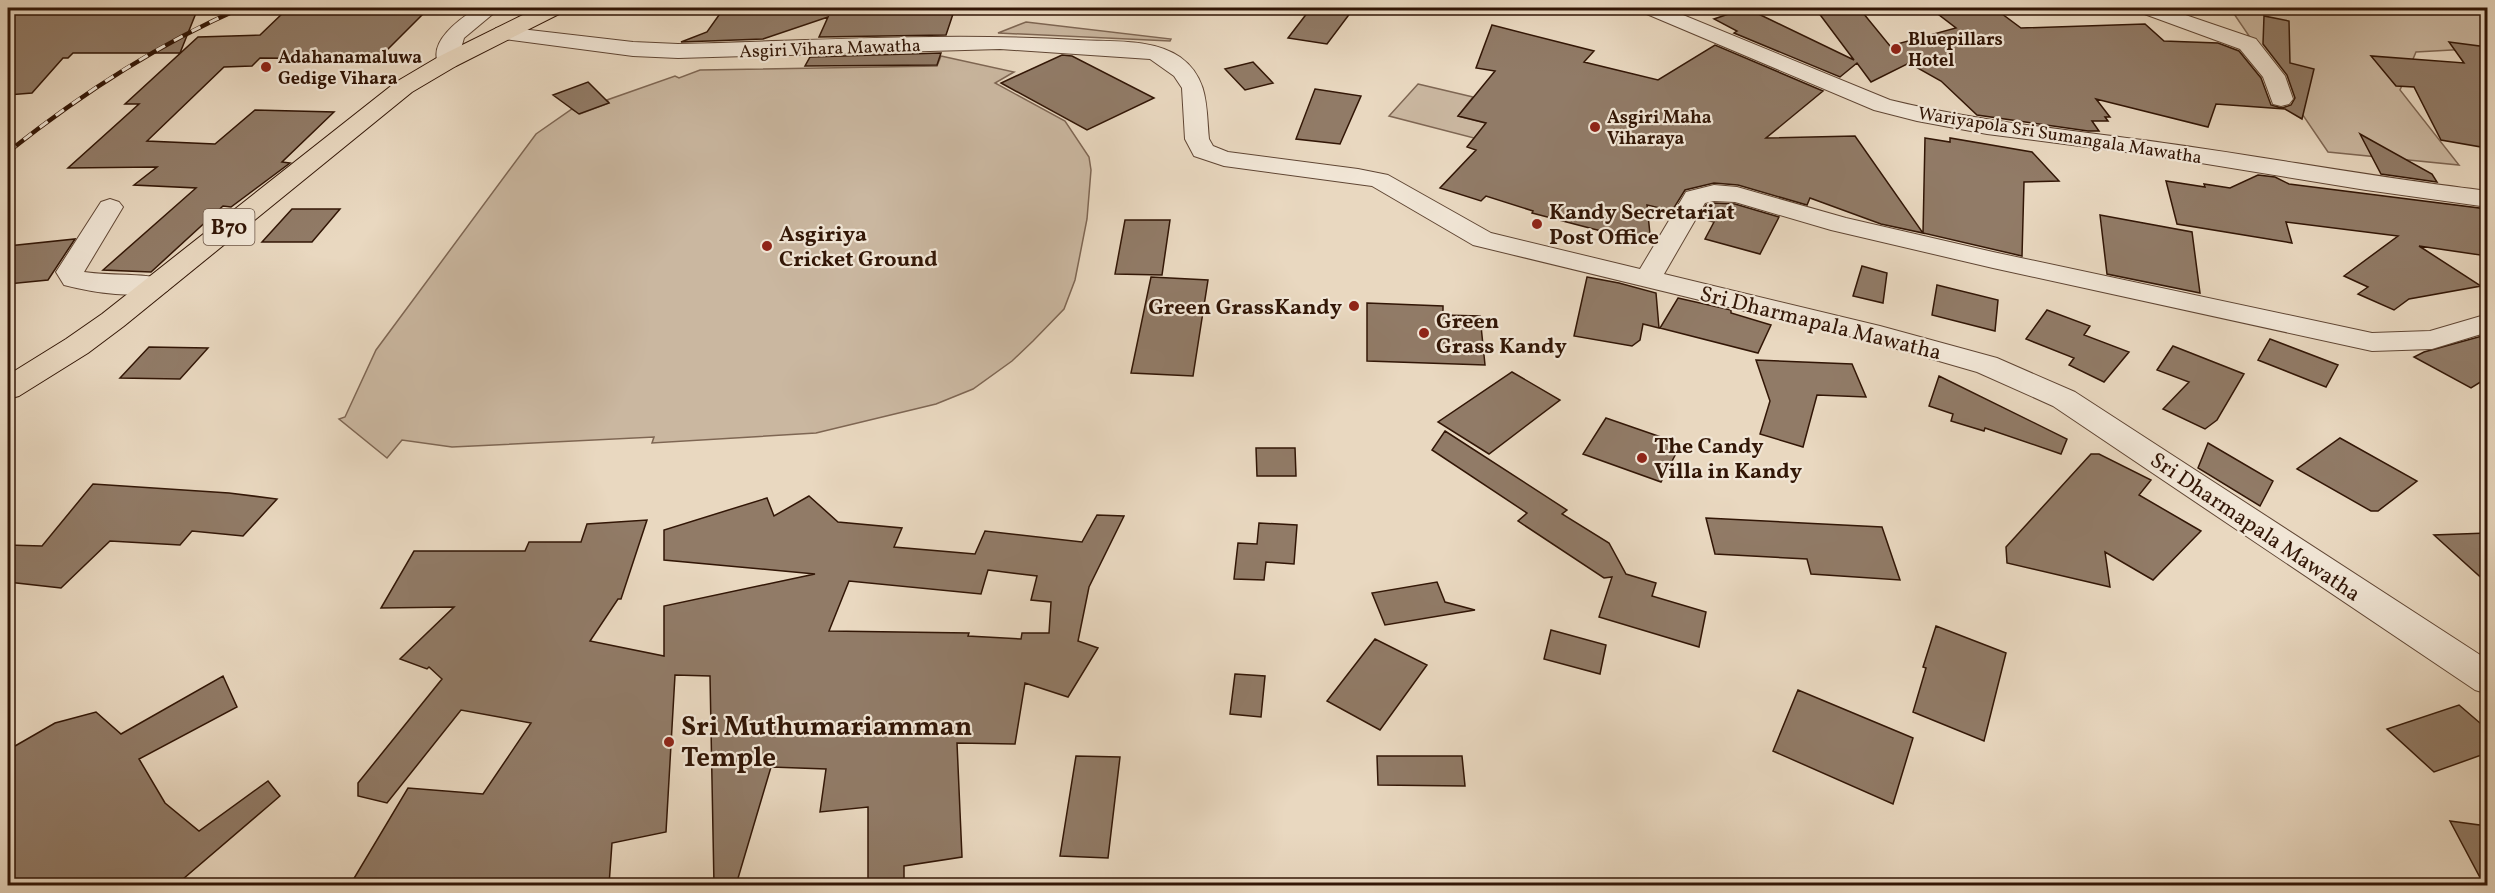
<svg xmlns="http://www.w3.org/2000/svg" width="2495" height="893" viewBox="0 0 2495 893" font-family="Vollkorn,serif">
<rect width="100%" height="100%" fill="#e9d8c0"/>
<filter id="stains"><feTurbulence type="fractalNoise" baseFrequency=".00333" numOctaves="4"/><feColorMatrix values="0 0 0 0 .2 0 0 0 0 .09 0 0 0 0 .02 0 0 0 .5 -.17"/></filter>
<radialGradient id="worn" r=".72"><stop offset=".6" stop-color="#630" stop-opacity="0"/><stop offset="1" stop-color="#630" stop-opacity=".3"/></radialGradient>
<path fill="#cab7a0" stroke="#7e6653" stroke-width="1.5" d="M2230,8H2487V48L2416,52L2400,90L2459,165L2328,152Z
M1026,22L1171,39L1170,41L998,33Z
M941,56L1014,72L995,83L1065,121L1089,157L1091,170L1087,219L1075,280L1064,309L1033,341L1012,361L973,389L936,404L816,433L652,443L654,437L452,447L402,440L387,458L339,419L345,417L376,350L536,134L572,109L580,114L609,103L607,100L675,76L679,78L700,70L937,66Z
M1418,84L1473,97L1458,116L1509,129L1497,144L1389,116Z"/>
<path fill="#917b67" stroke="#321606" stroke-width="1.5" fill-rule="evenodd" d="M8,8H198L180,53H73L68,58H63L32,93L8,95Z
M351,8H429L378,59L260,58L252,66L224,67L147,141L215,144L255,110L334,112L282,162L290,163L231,207L223,206L151,272L103,270L196,188L134,185L157,167L68,168L139,104H125L198,37L260,35L284,12L349,10Z
M724,8H955L946,35L819,37L828,17L763,39L681,42L707,32Z
M1311,8H1354L1327,44L1288,38Z
M1746,8L1854,60L1815,8H1859L1890,46L1956,28L1930,8H1994L2021,28L2145,24L2164,41L2218,43L2239,51L2261,78L2271,105L2282,108L2291,105L2295,98L2287,75L2263,44L2264,16L2289,21L2290,63L2314,69L2302,119L2285,109L2216,104L2208,127L2096,99L2110,117H2105L2108,121H2092L2099,131H2088L1977,115L1941,81L1909,63L1871,82L1857,63L1840,77L1734,33L1737,31L1714,19Z
M1492,25L1594,51L1584,62L1658,80L1715,45L1823,91L1766,138L1855,136L1923,233L1881,224L1810,198L1807,205L1738,185L1714,183L1685,190L1672,211L1647,205L1651,244L1532,213L1533,211L1486,196L1481,201L1440,188L1476,150L1467,147L1486,123L1458,116L1495,71L1476,68Z
M2449,42L2487,47V148L2441,140L2414,87L2396,86L2371,56L2464,63Z
M941,53L937,65L805,66L810,57Z
M1062,55L1072,56L1154,98L1087,130L1001,83Z
M1253,62L1273,83L1245,90L1225,69Z
M588,82L609,103L579,114L553,95Z
M1315,89L1361,96L1340,144L1296,139Z
M2360,134L2432,174L2437,182L2381,174Z
M1925,138L1950,142V138L2032,152L2059,181L2024,182L2022,256L1923,233Z
M2258,175L2275,177L2289,184L2487,209V256L2419,246L2481,286L2409,299L2394,310L2358,294L2368,287L2344,276L2398,236L2286,222L2292,243L2177,224L2166,181L2205,187L2204,184L2230,188Z
M1714,203L1735,204L1779,217L1760,254L1705,239L1714,222L1699,218L1706,205Z
M292,209H340L312,242H262Z
M2100,215L2192,232L2200,293L2107,274Z
M1125,220H1170L1162,275L1115,274Z
M75,239L48,280L8,284V246Z
M1862,266L1887,273L1883,303L1853,296Z
M1151,277L1208,280L1193,376L1131,373Z
M1587,277L1619,283L1656,293L1659,328L1643,324L1640,340L1632,346L1574,336Z
M1937,285L1998,300L1995,331L1932,315Z
M1678,298L1731,310V313L1771,325L1758,353L1660,328Z
M1367,303L1443,306V315L1480,316L1485,365L1367,361Z
M2047,310L2090,326L2084,335L2129,352L2104,382L2069,365L2074,358L2026,339Z
M2482,336L2487,339V378L2471,388L2414,357L2424,352Z
M2270,339L2338,365L2326,387L2258,360Z
M2173,346L2244,374L2217,420L2205,429L2163,409L2189,382L2157,370Z
M149,347L208,348L180,379L120,378Z
M1756,360L1852,364L1866,397L1817,395L1803,447L1760,434L1770,401Z
M1512,372L1560,400L1489,454L1438,422Z
M1939,376L2067,439L2061,454L1985,428L1984,431L1951,421L1953,414L1929,406Z
M1606,418L1681,444L1661,482L1583,454Z
M1445,431L1567,510L1562,514L1609,543L1626,574L1656,583L1652,596L1706,612L1699,647L1599,617L1612,577L1604,578L1518,521L1527,513L1432,450Z
M2340,438L2417,481L2378,511H2371L2297,469Z
M2208,443L2273,481L2260,506L2198,468Z
M1256,448H1295L1296,476H1257Z
M2091,454H2099L2151,480L2139,495L2201,531L2153,580L2105,552L2110,587L2007,563L2006,547Z
M93,484L229,493L277,499L243,536L192,531L180,545L110,541L61,588L8,582V545L42,546Z
M809,496L838,522L902,528L894,547L975,554L985,531L1082,542L1097,515L1124,516L1089,587L1078,641L1098,648L1068,697L1025,683L1015,744L957,743L962,857L904,866V885H868V807L820,812L826,769L771,767L736,885H714L710,676L675,675L666,832L612,843L609,885H478L416,881L414,885H350L408,788L483,794L531,723L461,710L387,803L358,796V783L442,679L429,667L427,669L400,659L454,607L381,608L414,551H525L529,542H581L587,524L647,520L621,599H618L590,641L664,656V606L815,574L664,560V530L767,498L774,516ZM988,570L1037,576L1031,600L1051,602L1049,633H1022L1021,639L968,636L969,633L829,631L849,581L981,594Z
M1706,518L1882,527L1900,580L1811,574L1807,559L1715,554Z
M1259,523L1297,525L1294,564L1266,562L1264,580L1234,579L1238,543L1257,544Z
M2487,533V583L2434,535Z
M1437,582L1445,602L1475,610L1385,625L1372,593Z
M1936,626L2006,653L1984,741L1913,712L1926,668L1923,667Z
M1551,630L1606,645L1600,674L1544,659Z
M1375,639L1427,665L1380,730L1327,701Z
M1235,674L1265,676L1261,717L1230,714Z
M223,676L237,707L139,759L165,803L199,831L268,781L280,796L176,885H8V750L55,723L96,712L121,734Z
M1798,690L1913,738L1893,804L1773,751Z
M2459,705L2487,729V753L2434,772L2387,729Z
M1076,756L1120,757L1108,858L1060,856Z
M1377,756H1462L1465,786L1378,785Z
M2450,821L2487,826V885H2484Z"/>
<g fill="none" stroke-linecap="round" stroke-linejoin="round">
<defs>
<path id="minor" d="M477,8H500L464,38L456,66L448,68L440,66C425,43 461,18 477,8Z
M1639,8H1666L1890,100C1980,122 2072,130 2164,143C2272,158 2379,178 2488,191V207L2366,190L2164,157L1987,134L1917,121L1874,110L1642,12Z
M2136,8H2165L2256,39L2285,76L2293,99L2289,104L2281,106L2273,104L2263,77L2240,49L2139,12Z
M504,27L633,42L678,44C811,41 945,32 1078,40C1110,42 1152,38 1180,57C1209,78 1206,107 1209,139L1213,146L1228,152L1358,169L1388,175L1491,233L1640,269L1686,192L1714,185L1737,187L1846,218L1993,252L2372,333L2430,331L2488,314V332L2432,349L2372,351L1993,268L1831,230L1735,202L1714,201L1705,203L1664,274L1880,326L1997,358L2075,392L2488,660V694L2475,690L2053,406L1977,372L1873,342L1473,245L1372,186L1224,166L1194,156L1185,139L1182,88L1174,76L1150,59L1000,49L678,58L633,56L496,38L493,33L496,28Z
M110,199L119,202L123,207L84,272C111,276 140,273 167,279L171,285L167,291C136,299 95,293 64,285L56,272L101,202Z"/>
<path id="major" d="M537,8H564L561,13L456,66L412,92L124,326L88,353L19,396L8,399V375L66,339L102,314L396,82L440,56Z"/>
</defs>
<use href="#minor" stroke="#604634" stroke-width="2"/>
<use href="#major" stroke="#321606" stroke-width="2"/>
<use href="#minor" fill="#f1e6d6" fill-rule="evenodd"/>
<use href="#major" fill="#e9d8c0" fill-rule="evenodd"/>
<defs>
<path id="rail" d="M8,152C81,94 156,45 241,8"/>
</defs>
<use href="#rail" stroke="#321606" stroke-width="4.5"/>
<use href="#rail" stroke="#f1e6d6" stroke-width="3" stroke-dasharray="10" stroke-linecap="butt"/>
</g>
<g fill="#8f2418" stroke="#f1e6d6" stroke-width="2">
<circle cx="1896" cy="49" r="6"/>
<circle cx="266" cy="67" r="6"/>
<circle cx="1595" cy="127" r="6"/>
<circle cx="1537" cy="224" r="6"/>
<circle cx="767" cy="246" r="6"/>
<circle cx="1354" cy="306" r="6"/>
<circle cx="1424" cy="333" r="6"/>
<circle cx="1642" cy="458" r="6"/>
<circle cx="669" cy="742" r="6"/>
</g>
<g text-anchor="middle" stroke-width="4.5" stroke-linejoin="round" paint-order="stroke">
<g font-size="18" font-weight="bold" fill="#321606" stroke="#f1e6d6" text-anchor="start">
<text x="1908" y="45">Bluepillars<tspan x="1908" dy="21">Hotel</tspan></text>
<text x="278" y="63">Adahanamaluwa<tspan x="278" dy="21">Gedige Vihara</tspan></text>
<text x="1607" y="123">Asgiri Maha<tspan x="1607" dy="21">Viharaya</tspan></text>
</g>
<g font-size="18" fill="#321606" stroke="#f1e6d6">
<text transform="translate(830 48) rotate(-2)" y="6">Asgiri Vihara Mawatha</text>
<text transform="translate(2060 135) rotate(9)" y="6">Wariyapola Sri Sumangala Mawatha</text>
</g>
<rect fill="#f1e6d6" stroke="#6b5444" stroke-width="1.5" x="203.5" y="209" width="51" height="36" rx="4.5"/>
<g font-size="21" font-weight="bold" fill="#321606">
<text x="229" y="234">B70</text>
</g>
<g font-size="22" font-weight="bold" fill="#321606" stroke="#f1e6d6" text-anchor="start">
<text x="1549" y="219">Kandy Secretariat<tspan x="1549" dy="25">Post Office</tspan></text>
<text x="779" y="241">Asgiriya<tspan x="779" dy="25">Cricket Ground</tspan></text>
<text x="1342" y="314" text-anchor="end">Green GrassKandy</text>
<text x="1436" y="328">Green<tspan x="1436" dy="25">Grass Kandy</tspan></text>
<text x="1654" y="453">The Candy<tspan x="1654" dy="25">Villa in Kandy</tspan></text>
</g>
<g font-size="22" fill="#321606" stroke="#f1e6d6">
<text transform="translate(1821 322) rotate(14)" y="8">Sri Dharmapala Mawatha</text>
<text transform="translate(2256 526) rotate(34)" y="8">Sri Dharmapala Mawatha</text>
</g>
<g font-size="27" font-weight="bold" fill="#321606" stroke="#f1e6d6" text-anchor="start">
<text x="681" y="735">Sri Muthumariamman<tspan x="681" dy="31">Temple</tspan></text>
</g>
</g>
<rect width="2495" height="893" fill="none" stroke="#e9d8c0" stroke-width="30"/>
<rect x="9" y="9" width="2477" height="875" fill="none" stroke="#321606" stroke-width="3"/>
<rect x="15" y="15" width="2465" height="863" fill="none" stroke="#321606" stroke-width="1.5"/>
<rect width="100%" height="100%" filter="url(#stains)"/>
<rect width="100%" height="100%" fill="url(#worn)"/>
</svg>
